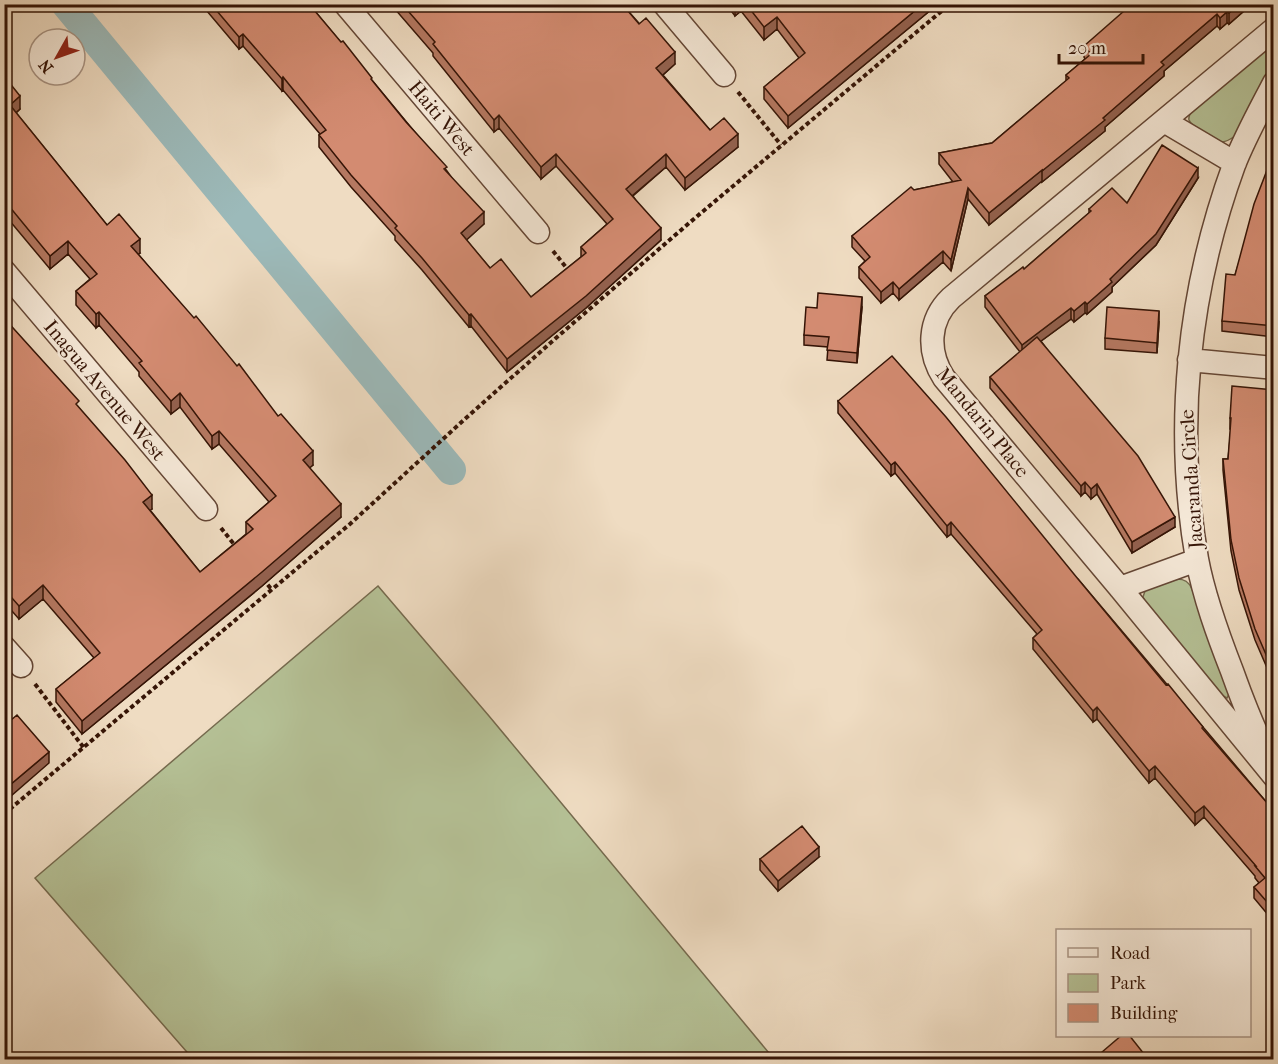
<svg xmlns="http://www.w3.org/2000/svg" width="1278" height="1064" viewBox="0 0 1278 1064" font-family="'IM FELL French Canon',serif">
<rect width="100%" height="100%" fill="#efdcc2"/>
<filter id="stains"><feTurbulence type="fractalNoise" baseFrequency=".00333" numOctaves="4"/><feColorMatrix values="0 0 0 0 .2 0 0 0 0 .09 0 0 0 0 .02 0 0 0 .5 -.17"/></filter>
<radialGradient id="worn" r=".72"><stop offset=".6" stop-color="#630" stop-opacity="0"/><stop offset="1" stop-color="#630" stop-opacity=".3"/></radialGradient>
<path fill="#b5c196" stroke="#756a4e" stroke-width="1.5" d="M1273,44V63L1235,136C1231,139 1227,142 1221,142C1215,142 1191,126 1189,120C1188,115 1192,111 1196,108Z
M1177,579C1185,579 1189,582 1192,589L1229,694L1227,698L1221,695L1147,605L1143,597L1145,591L1148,589Z
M378,586L489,716L774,1059H193L35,878Z"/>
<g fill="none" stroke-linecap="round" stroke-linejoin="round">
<path stroke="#9cbaba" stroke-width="30" d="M66,4L451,470"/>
<defs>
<path id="minor" d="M345,4L538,232
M664,4L724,75
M1274,29L951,298C928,320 927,352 944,378L1120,588L1274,776
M1164,121L1235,163
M4,271L206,509
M1189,360L1274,368
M1120,588L1197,560
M4,647L21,666
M1267,755C1253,728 1242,699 1232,671C1218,635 1204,597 1197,559C1174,427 1188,291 1234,165C1245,137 1260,110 1274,83"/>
</defs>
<use href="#minor" stroke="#644635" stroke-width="25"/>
<path stroke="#351406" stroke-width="4" stroke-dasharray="4.5 3" stroke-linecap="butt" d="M738,92L781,145
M553,251L569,271
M221,528L237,548
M263,579L272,590
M35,684L84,748
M4,814L350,524L466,418L556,338L695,218L950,4"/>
<use href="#minor" stroke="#f5e8d7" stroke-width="22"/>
</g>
<path fill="#b57861" stroke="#351406" stroke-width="1.5" d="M201,4H309L447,171L484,224L466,240L490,268L531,297L581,257V247L607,224L556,166L541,179L499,128L494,132L433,56V53L394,8V4H622L675,64L663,75L710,130L738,147L685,190L666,167L633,196L661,240L586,308L507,372L471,326L469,327L422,270L395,240V236L351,187L319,147V135L320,134L283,90L282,91L243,46L239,49Z
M726,4H938L788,128L764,99V87L799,58L777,29L764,40L741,11L735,16Z
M1252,4L1229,24L1227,23L1220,29L1217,26L1164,71V76L1105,127V131L1042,182V181L989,225L968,199L951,271L943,262L899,300L893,293L881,303L859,278V267L865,261L852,247V236L914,190L953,182L939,164V153L992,143L1066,81V75L1085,59L1084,57V46Z
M4,76L20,109L16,113L107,225L140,253L138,254L313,465L309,468L341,517L262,586L82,734L56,702V689L94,658L43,599L19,619L4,602V318L79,408L152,509L150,510L200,572L246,534V522L269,502L219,444L212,449L180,407L171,414L139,376V372L99,325L96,328L76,305V291L90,279L68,254L50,269L4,214Z
M1274,152V337L1222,331V321L1235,275Z
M1198,178L1156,245L1112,287V292L1087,314L1085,313L1074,322L1071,319L1041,341L1175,527L1132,553L1097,494L1091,499L1085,492L1081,496L990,388V377L1020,352L985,307V296L1024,269L1089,213V209L1127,203Z
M862,307L857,363L827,360L828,347L804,345V335L817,308Z
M1159,322L1157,353L1105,349V338Z
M1274,390V684L1255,640L1239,590L1231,551L1223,470V459H1228L1231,429H1230V418Z
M838,401L1078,579L1274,811V922L1254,898V887L1259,883L1255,878V876L1204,817L1195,825L1155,778L1149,783L1097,719L1093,722L1033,649V638L1037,634L951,534L947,537L895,473L891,476L838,413Z
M819,857L778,891L760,870V859Z"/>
<path fill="#94614f" stroke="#351406" stroke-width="1.5" d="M735,4H741V11L735,16Z
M923,4H938L788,128V116Z
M1239,4H1252L1229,24V13Z
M1227,12V23L1220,29V18Z
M1217,14V26L1164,71V76L1105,127V131L1042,182V171L1103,118L1161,62Z
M777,17V29L764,40V27Z
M243,34V46L239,49V37Z
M675,52V64L656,81V68Z
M283,77V90L282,91V79Z
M20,96V109L10,118V105Z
M499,115V128L494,132V120Z
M738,134V147L685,190V178Z
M556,154V166L541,179V167Z
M666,154V167L626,201V189Z
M1198,168V178L1156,245L1112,287V292L1087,314V304L1110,279Z
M1042,170V181L989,225V213Z
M968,188V199L951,271V260Z
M484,212V224L461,245V233Z
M661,228V240L586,308L507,372V359Z
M140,239V253L131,260V246Z
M68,241V254L50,269V256Z
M943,251V262L899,300V289Z
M893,282V293L881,303V292Z
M862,297V307L857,363V353Z
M1085,302V313L1074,322V311Z
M1071,308V319L1022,355V345Z
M1159,311V322L1157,353V343Z
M99,312V325L96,328V314Z
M471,314V326L469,327V315Z
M180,393V407L171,414V401Z
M219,431V444L212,449V436Z
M313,451V465L303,474V460Z
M895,462V473L891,476V465Z
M1085,482V492L1081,496V486Z
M1097,484V494L1091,499V489Z
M152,495V509L143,516V502Z
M341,504V517L262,586L82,734V721Z
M1175,517V527L1132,553V542Z
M951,522V534L947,537V526Z
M43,585V599L19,619V606Z
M1097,707V719L1093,722V711Z
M49,752V763L4,802V790Z
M1155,766V778L1149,783V771Z
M1204,806V817L1195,825V813Z
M819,847V857L778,891V881Z"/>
<path fill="#d38b71" stroke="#351406" stroke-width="1.5" d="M211,4H309L341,42L343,41L372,78L371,79L406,122L447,167L444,169L484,212L461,233L490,268L501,259L531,297L586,253L581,247L613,219L556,154L541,167L499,115L494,120L433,44L435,42L402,4H622L639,24L646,18L675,52L656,68L710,130L724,118L738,134L685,178L666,154L626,189L661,228L586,296L507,359L471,314L469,315L422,258L395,228L397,226L351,175L319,135L326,130L283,77L282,79L243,34L239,37Z
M746,4H923L788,116L764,87L805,53L777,17L764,27Z
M1132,4H1239L1229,13L1227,12L1220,18L1217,14L1161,62L1164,65L1103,118L1105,120L1042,171V170L989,213L968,188L951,260L943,251L899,289L893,282L881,292L859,267L870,257L852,236L911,187L914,190L961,180L939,153L992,143L1069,78L1066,75L1091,54L1084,46Z
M4,76L20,96L10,105L107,225L119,214L140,239L131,246L194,318L196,316L237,366L239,364L278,416L281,414L313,451L303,460L341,504L262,572L82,721L56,689L100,653L43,585L19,606L4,589V318L79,401L76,404L125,460L152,495L143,502L200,572L253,529L246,522L276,496L219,431L212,436L180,393L171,401L139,363L142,361L99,312L96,314L76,291L97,274L68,241L50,256L4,200Z
M1162,145L1198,168L1156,234L1110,279L1112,282L1087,304L1085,302L1074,311L1071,308L1022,345L985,296L1023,267L1024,269L1091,211L1089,209L1112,188L1127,203Z
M1274,152V326L1222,321L1226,274L1235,275L1254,204Z
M818,293L862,297L857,353L827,350L829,337L804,335L806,307L817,308Z
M1107,307L1159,311L1157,343L1105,338Z
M1037,337L1138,456L1175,517L1132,542L1097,484L1091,489L1085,482L1081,486L990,377Z
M892,356L946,417L1078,579L1166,685L1168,684L1203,727L1202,728L1274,811V910L1254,887L1265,878L1255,866H1256L1204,806L1195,813L1155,766L1149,771L1097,707L1093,711L1033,638L1042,630L951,522L947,526L895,462L891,465L838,401Z
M1232,386L1274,390V546L1272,547L1274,550V673L1255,629L1239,578L1231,540L1223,459H1228L1231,418H1230Z
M4,713L11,720L17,715L49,752L4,790Z
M802,826L819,847L778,881L760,859Z
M1122,1035H1129L1148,1059H1097L1095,1058Z"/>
<g text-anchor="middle" stroke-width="5" stroke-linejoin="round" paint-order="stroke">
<g font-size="20" fill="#351406" stroke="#f5e8d7">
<text transform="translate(442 118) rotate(50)" y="7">Haiti West</text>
<text transform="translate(105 390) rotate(50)" y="7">Inagua Avenue West</text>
<text transform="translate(983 422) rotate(51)" y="7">Mandarin Place</text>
<text transform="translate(1191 479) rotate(-94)" y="7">Jacaranda Circle</text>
</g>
</g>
<rect width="1278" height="1064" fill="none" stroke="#efdcc2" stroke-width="24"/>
<rect x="6" y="6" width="1266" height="1052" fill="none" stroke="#351406" stroke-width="3"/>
<rect x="12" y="12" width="1254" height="1040" fill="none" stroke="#351406" stroke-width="1.5"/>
<rect x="1056" y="929" width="195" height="108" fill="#f5e8d7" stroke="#a89383" stroke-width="1.5"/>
<rect x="1068" y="948" width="30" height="9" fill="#f5e8d7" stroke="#a89383" stroke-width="1.5"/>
<text x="1110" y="959" font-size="18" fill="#351406">Road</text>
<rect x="1068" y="974" width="30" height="18" fill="#b5c196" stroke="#a89383" stroke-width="1.5"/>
<text x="1110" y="989" font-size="18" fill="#351406">Park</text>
<rect x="1068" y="1004" width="30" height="18" fill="#d38b71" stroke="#a89383" stroke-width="1.5"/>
<text x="1110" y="1019" font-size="18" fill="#351406">Building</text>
<g transform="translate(57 57) rotate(230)"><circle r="28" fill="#f5e8d7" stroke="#a89383" stroke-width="1.5"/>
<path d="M0-4.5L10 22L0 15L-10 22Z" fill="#8f2418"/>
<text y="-9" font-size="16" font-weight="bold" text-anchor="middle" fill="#351406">N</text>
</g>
<path d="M1059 54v9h84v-9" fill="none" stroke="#351406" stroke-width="3"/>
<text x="1068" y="54" font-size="18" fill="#351406" stroke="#f5e8d7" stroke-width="4.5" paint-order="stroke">20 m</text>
<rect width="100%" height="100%" filter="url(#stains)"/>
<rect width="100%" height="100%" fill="url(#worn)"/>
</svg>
